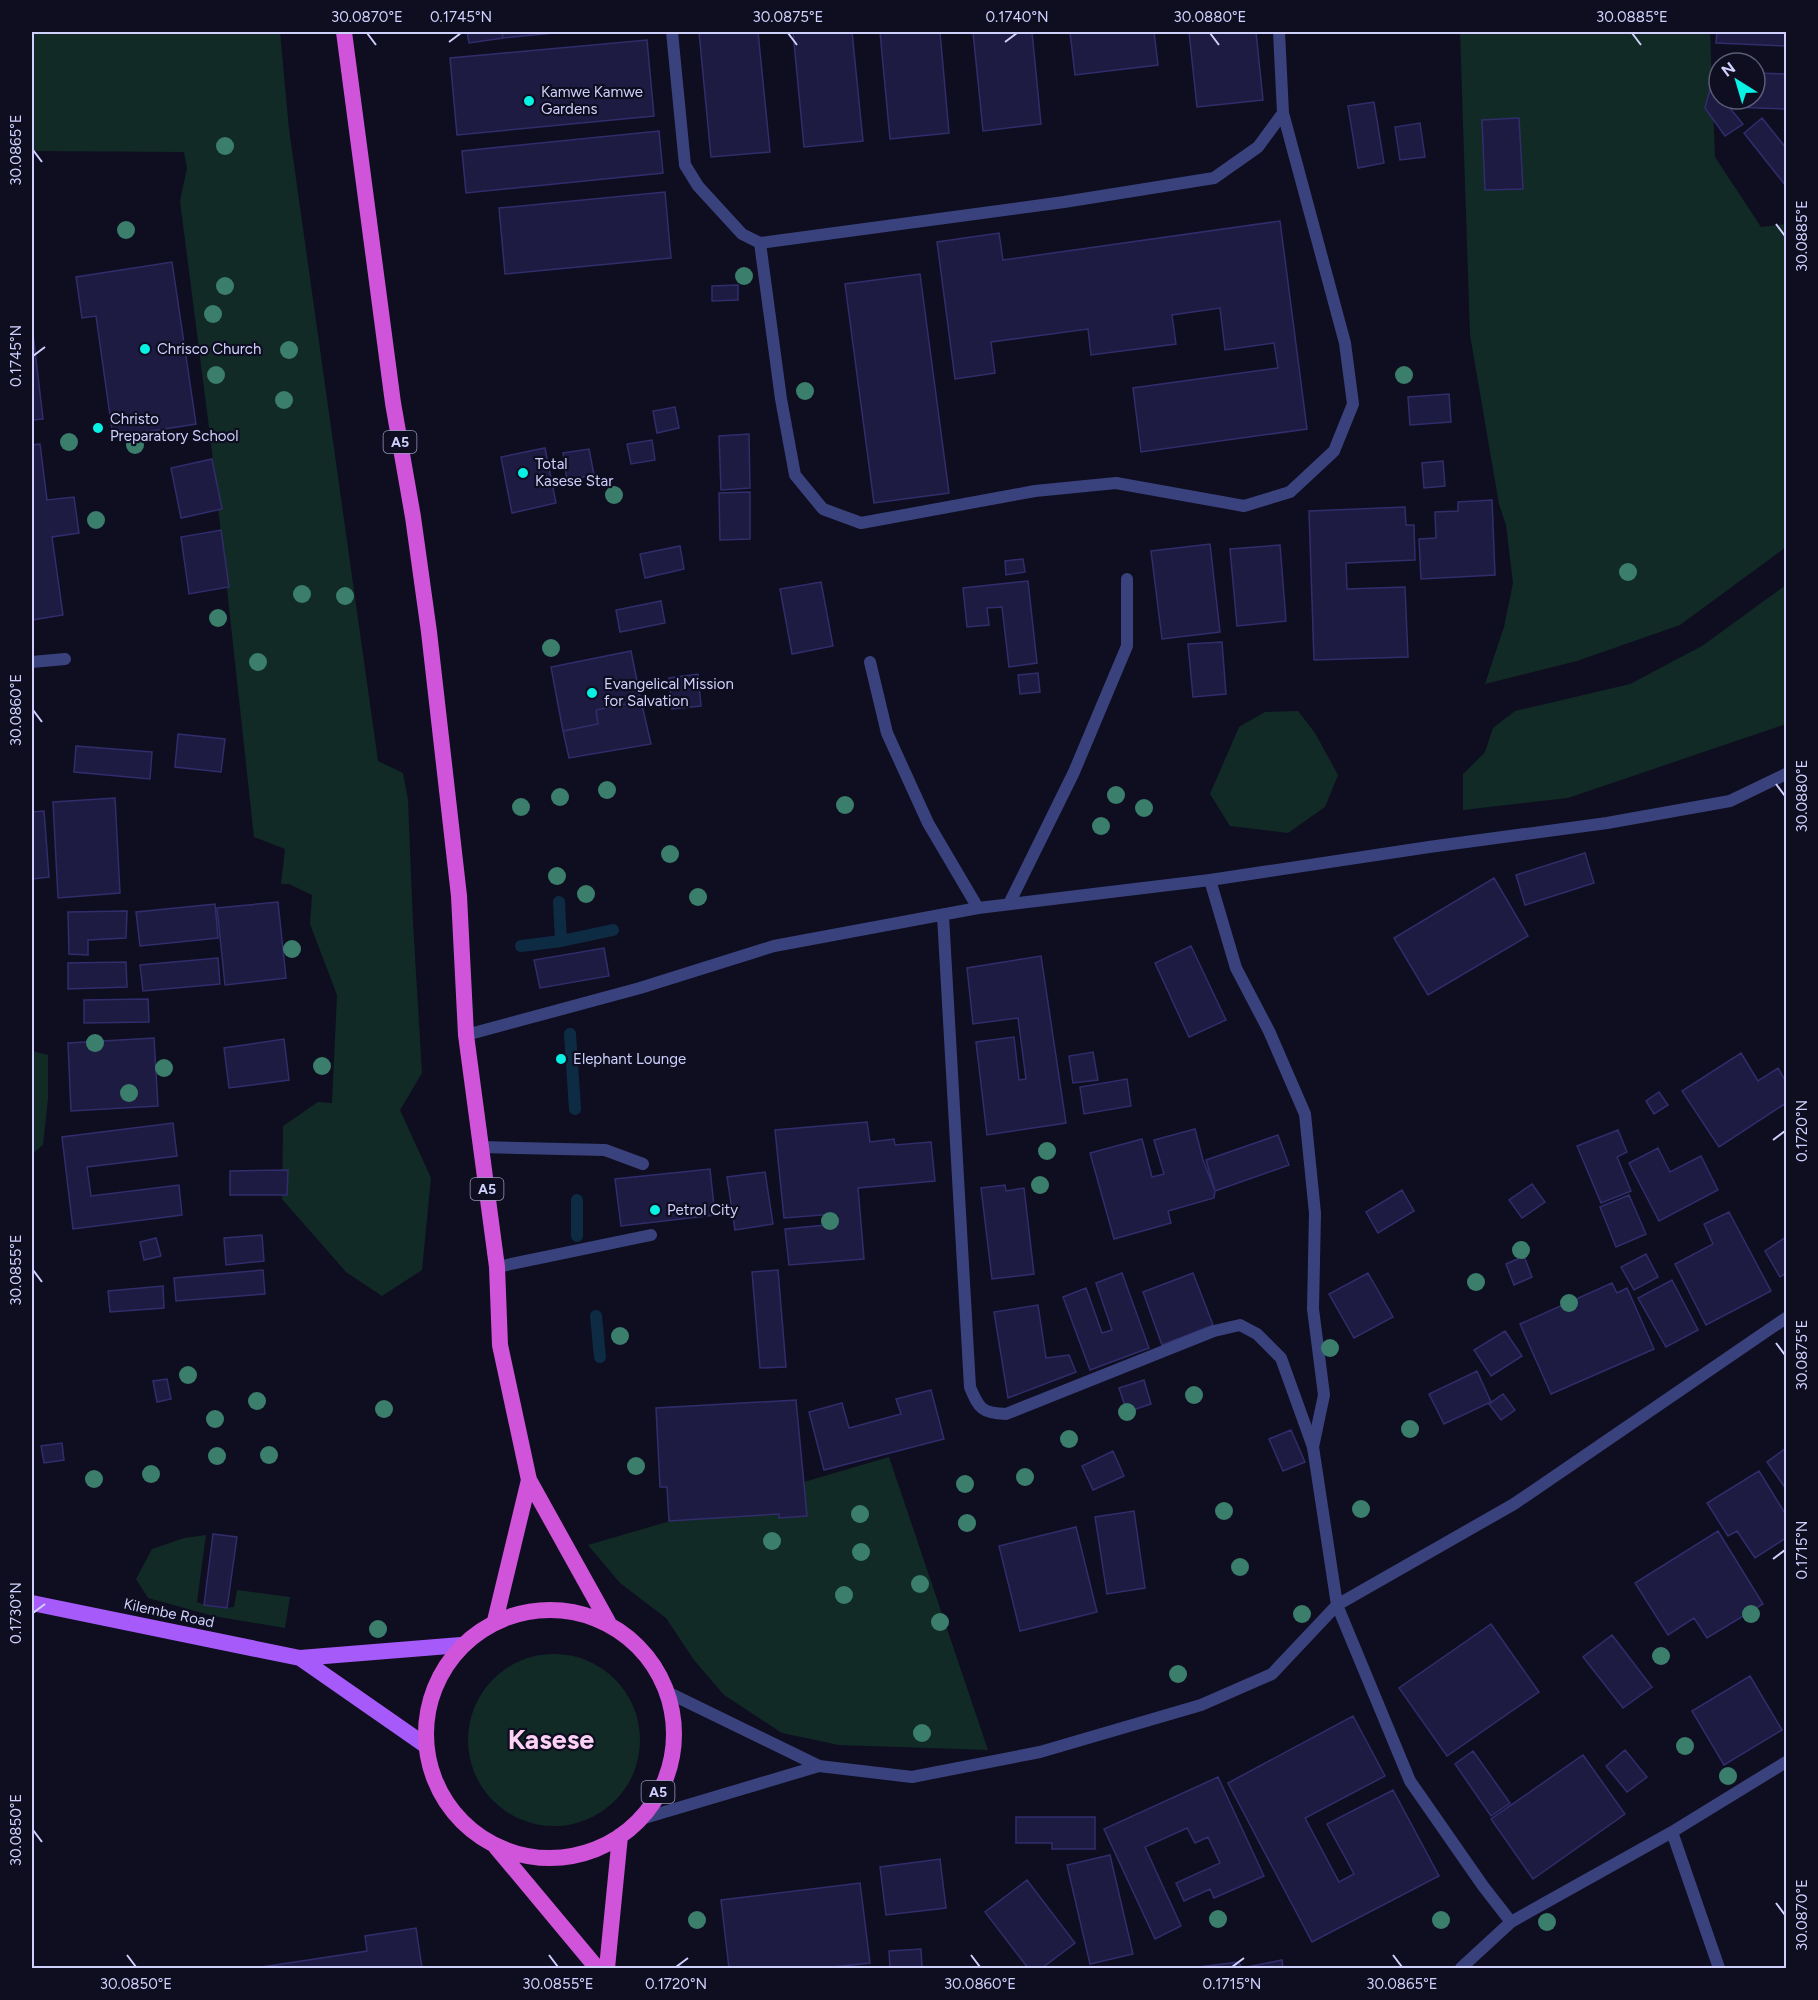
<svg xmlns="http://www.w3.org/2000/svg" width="1818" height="2000" viewBox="0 0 1818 2000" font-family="Figtree,sans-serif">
<rect width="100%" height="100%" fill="#0e0e20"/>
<path fill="#112a26" d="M32,32H280L289,129L378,761L403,773L408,800L413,923L422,1073L400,1110L431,1178L422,1270L382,1296L346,1272L282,1199L283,1126L318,1102L332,1103L337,995L310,924L312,895L289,884H281L285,849L254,837L212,451L180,201L187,168L184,152L32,151Z
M1460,32H1710L1715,157L1761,227L1786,224V547L1680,625L1577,661L1485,684L1504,627L1513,583L1506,525L1499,504L1470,335Z
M1786,585V724L1568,798L1463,810V774L1485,752L1493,728L1515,711L1630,684L1702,646Z
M1298,711L1315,733L1338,775L1325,807L1288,833L1230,826L1210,794L1239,727L1265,712Z
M32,1051L48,1055V1099L43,1145L32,1154Z
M889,1457L988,1750L839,1745L782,1733L724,1695L694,1660L666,1618L620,1583L588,1545Z
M206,1535L197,1602C208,1607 222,1609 234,1607L237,1590L290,1597L285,1628L213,1616L148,1598L136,1579L152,1549L184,1538Z
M468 1740a86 86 0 1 1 172 0a86 86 0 1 1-172 0Z"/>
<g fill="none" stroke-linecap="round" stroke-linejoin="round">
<path stroke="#0e2b44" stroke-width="12" d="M559,902L561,941
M521,946L561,941L613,930
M570,1034L575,1109
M577,1200V1236
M596,1316L600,1357"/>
</g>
<path fill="#1d1b41" stroke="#312d6c" stroke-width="1.5" d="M467,32H502L503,38L469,43Z
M502,32H564L503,38Z
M699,32H758L770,152L711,157Z
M793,32H852L863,141L804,147Z
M880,32H940L949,133L890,139Z
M973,32H1032L1041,124L983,131Z
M1070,32H1154L1158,65L1075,75Z
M1189,32H1256L1263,100L1197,107Z
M1717,32H1786V46L1716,43Z
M647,40L654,116L457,135L450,58Z
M1715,71H1719V99H1755V73L1786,74V109L1729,107L1743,124L1725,136L1705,108Z
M1374,102L1384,163L1358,168L1348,106Z
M1519,118L1523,189L1485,190L1482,120Z
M1762,118L1786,148V186L1744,133Z
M1420,123L1425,157L1400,160L1395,127Z
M659,131L663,173L466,193L462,151Z
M665,192L671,258L505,274L499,208Z
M1280,221L1307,429L1141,452L1133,388L1278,368L1274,343L1225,350L1220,308L1172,315L1176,344L1091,355L1088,329L991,342L995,373L955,379L937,242L999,233L1003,260Z
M172,262L196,424L113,437L96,316L82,318L76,277Z
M920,274L949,493L874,503L845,284Z
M738,285V300L712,301V286Z
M32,325L43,419L32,420Z
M1449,394L1451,422L1410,425L1408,397Z
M675,407L679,428L657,433L653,411Z
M749,434L750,488L721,490L719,436Z
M652,440L655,460L631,464L627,444Z
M40,444L47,500L74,497L79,533L52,537L63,615L32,620V445Z
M545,448L556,503L512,513L501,457Z
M589,449L594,475L567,480L563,453Z
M212,459L222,509L181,518L171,468Z
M1443,461L1445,486L1424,488L1422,463Z
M750,492V539L720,540L719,493Z
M1492,500L1495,575L1421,579L1419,539L1436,538L1435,512L1458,511V502Z
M1405,507L1406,525H1414L1415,560L1346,563L1347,589L1405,587L1408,657L1314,660L1309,511Z
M221,530L229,587L189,594L181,537Z
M1210,544L1220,632L1162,639L1151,551Z
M1280,545L1286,621L1237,626L1230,549Z
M680,546L684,569L645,578L640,554Z
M1023,559L1025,572L1006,575L1005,561Z
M1028,581L1037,663L1009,667L1002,607L987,608L989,625L967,627L963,588Z
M821,582L833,646L792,654L780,589Z
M661,601L665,623L620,632L616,610Z
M1222,642L1226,694L1193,697L1188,644Z
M631,651L641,701L596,710L598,724L563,731L551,667Z
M1038,673L1040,692L1020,694L1018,675Z
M698,674L701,706L672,709L669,678Z
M641,701L651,744L569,758L563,731L598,724L596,710Z
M178,734L225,739L221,772L175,767Z
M76,746L152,752L150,779L74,772Z
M115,798L120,893L58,898L53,802Z
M44,811L49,877L32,879V812Z
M1585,853L1594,883L1525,905L1516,875Z
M1494,878L1528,936L1428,995L1394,938Z
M278,902L286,978L225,985L217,908Z
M215,904L218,938L140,946L136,912Z
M127,911L126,938L88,940V955L69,954L68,912Z
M1191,946L1226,1020L1189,1037L1155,963Z
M604,948L609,976L540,988L534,960Z
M1041,956L1066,1123L987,1135L976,1042L1014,1037L1019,1080L1026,1079L1018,1018L973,1024L967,968Z
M218,958L220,984L143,991L140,965Z
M126,962L127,987L68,989V963Z
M148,999L149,1022L84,1023V1000Z
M154,1038L158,1106L71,1111L68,1043Z
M284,1039L289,1080L229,1088L224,1048Z
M1093,1052L1098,1080L1073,1083L1069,1056Z
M1741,1053L1758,1081L1778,1068L1786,1082V1103L1719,1147L1682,1091Z
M1127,1079L1131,1106L1084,1114L1080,1087Z
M1659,1092L1668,1105L1654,1114L1646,1101Z
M867,1122L870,1142L894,1139L895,1145L931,1142L935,1181L858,1188L864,1259L789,1265L785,1229L836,1224L835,1214L784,1218L775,1130Z
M173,1123L177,1156L87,1167L91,1196L179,1185L182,1215L73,1229L62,1137Z
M1195,1129L1203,1160L1215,1191L1214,1198L1168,1211L1171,1223L1114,1239L1090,1153L1142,1139L1152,1177L1164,1174L1154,1140Z
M1618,1130L1627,1152L1617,1157L1631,1191L1601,1203L1577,1146Z
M1278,1135L1289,1165L1215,1191L1206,1160Z
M1658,1148L1670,1172L1701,1156L1718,1190L1659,1221L1629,1163Z
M710,1169L715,1215L621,1226L615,1179Z
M288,1170L287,1195H230V1171Z
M765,1172L773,1224L735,1230L727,1177Z
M1532,1184L1545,1202L1522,1218L1509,1200Z
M1005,1185L1006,1191L1024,1188L1034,1274L992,1279L981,1188Z
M1402,1190L1414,1211L1378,1233L1366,1212Z
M1629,1195L1646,1234L1616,1247L1600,1207Z
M1729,1212L1771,1291L1706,1325L1675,1264L1713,1244L1704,1224Z
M262,1235L264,1261L226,1265L224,1238Z
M1786,1237V1273L1780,1277L1765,1251Z
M156,1238L161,1256L144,1260L140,1242Z
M1646,1254L1658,1277L1634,1290L1621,1267Z
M1524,1256L1532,1277L1514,1285L1506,1264Z
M263,1270L265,1294L176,1301L174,1278Z
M778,1270L786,1367L760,1368L752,1272Z
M1122,1273L1149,1348L1090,1370L1063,1297L1086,1288L1102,1333L1112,1330L1096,1283Z
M1193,1273L1213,1325L1162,1345L1143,1292Z
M1368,1273L1393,1317L1354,1338L1329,1294Z
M1672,1280L1698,1330L1666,1347L1638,1298Z
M1612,1283L1617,1293L1627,1288L1654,1349L1551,1394L1520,1324Z
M163,1286L164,1308L110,1312L108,1291Z
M1038,1305L1046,1358L1069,1355L1076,1372L1008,1398L994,1312Z
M1505,1331L1522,1356L1491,1376L1474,1350Z
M1477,1371L1491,1402L1444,1424L1429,1394Z
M167,1379L171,1399L157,1402L153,1381Z
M1144,1380L1151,1404L1127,1412L1119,1388Z
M931,1390L944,1439L824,1470L809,1412L842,1403L849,1428L901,1414L896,1399Z
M1503,1394L1515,1410L1501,1420L1489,1404Z
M796,1400L807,1516L779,1518V1514L669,1521L667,1487H660L656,1408Z
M1291,1430L1305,1462L1283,1471L1269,1439Z
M62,1443L64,1460L44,1463L41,1446Z
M1786,1448V1489L1767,1462Z
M1113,1451L1124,1476L1093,1490L1082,1466Z
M1759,1471L1786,1515V1538L1755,1558L1737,1531L1728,1536L1707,1503Z
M1134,1511L1145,1588L1107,1594L1095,1517Z
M1076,1527L1097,1612L1020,1631L999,1546Z
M1718,1531L1763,1604L1707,1638L1694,1618L1668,1635L1635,1583Z
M213,1534L237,1537L227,1608L204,1605Z
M1491,1624L1539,1692L1447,1756L1399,1688Z
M1612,1635L1652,1687L1623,1708L1583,1657Z
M1750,1676L1782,1730L1724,1765L1692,1711Z
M1353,1716L1385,1776L1305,1818L1339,1882L1354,1874L1327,1824L1393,1790L1439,1876L1312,1942L1228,1783Z
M1625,1750L1647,1777L1627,1792L1606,1766Z
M1473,1751L1510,1803L1491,1816L1455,1764Z
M1583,1755L1625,1814L1533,1879L1491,1819Z
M1218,1777L1264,1876L1214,1898L1210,1889L1184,1901L1176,1883L1220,1863L1208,1837L1195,1843L1187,1828L1145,1847L1181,1926L1155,1939L1104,1829Z
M1016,1817H1095V1849H1052V1843H1016Z
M1110,1855L1133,1954L1090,1964L1067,1865Z
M940,1859L946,1908L886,1915L880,1867Z
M1027,1880L1075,1943L1042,1968H1028L985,1912Z
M860,1883L870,1963L823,1968H729L721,1900Z
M416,1928L422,1968H263L262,1967L367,1951L365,1936Z
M921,1949L922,1968H890L889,1951Z
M1282,1960L1283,1968H1191L1238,1962L1242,1968Z"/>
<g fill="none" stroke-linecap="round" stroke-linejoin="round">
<path stroke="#3a427e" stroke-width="12" d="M672,32L685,165L698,186L742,234L760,243L1064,202L1214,178L1258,147L1283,113
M760,243L781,399L795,475L823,509L861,523L1035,491L1116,483L1244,506L1290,492L1334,451L1353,404L1345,343L1283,113L1279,32
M32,662L65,659
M870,662L887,733L928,823L978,908
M1210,880L1236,968L1269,1031L1305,1114L1315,1213L1313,1309L1324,1395L1313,1447
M1009,904L1074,772L1127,646V579
M481,1147L605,1150L643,1164
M497,1267L651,1235"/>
<path stroke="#3a427e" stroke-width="12" d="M943,916L970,1387C979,1409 982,1413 1006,1414L1214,1331L1240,1325L1257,1334L1281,1358L1313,1447L1337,1605L1410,1781L1483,1886L1511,1922L1461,1968
M466,1035L640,988L774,946L978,908L1210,880L1429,847L1607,823L1730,801L1786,774
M669,1693L819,1766L912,1777L1040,1752L1201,1705L1272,1674L1337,1605L1514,1504L1786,1318
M641,1819L819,1766
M1672,1832L1719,1968
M1511,1922L1672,1832L1786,1762"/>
<path stroke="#a65af9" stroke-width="16" d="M32,1603L300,1658L461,1645
M300,1658L425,1745"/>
<path stroke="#d054d9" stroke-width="16" d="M344,32L393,403L413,517L429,632L459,896L466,1035L497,1267L500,1345L529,1480L608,1622
M426 1734a124 124 0 1 1 248 0a124 124 0 1 1-248 0Z
M495,1621L529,1480
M496,1847L597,1968
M607,1968L620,1836"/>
</g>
<g fill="#3a7e6b">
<circle cx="225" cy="146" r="9"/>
<circle cx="126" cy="230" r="9"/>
<circle cx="744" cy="276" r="9"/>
<circle cx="225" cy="286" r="9"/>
<circle cx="213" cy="314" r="9"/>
<circle cx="289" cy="350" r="9"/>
<circle cx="216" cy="375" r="9"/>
<circle cx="1404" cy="375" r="9"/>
<circle cx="805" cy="391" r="9"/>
<circle cx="284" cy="400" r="9"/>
<circle cx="69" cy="442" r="9"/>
<circle cx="135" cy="445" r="9"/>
<circle cx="614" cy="495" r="9"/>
<circle cx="96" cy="520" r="9"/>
<circle cx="1628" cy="572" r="9"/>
<circle cx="302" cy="594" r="9"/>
<circle cx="345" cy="596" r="9"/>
<circle cx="218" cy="618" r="9"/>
<circle cx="551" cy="648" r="9"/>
<circle cx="258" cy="662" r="9"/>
<circle cx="607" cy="790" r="9"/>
<circle cx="1116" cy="795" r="9"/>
<circle cx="560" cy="797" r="9"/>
<circle cx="845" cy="805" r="9"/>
<circle cx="521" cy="807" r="9"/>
<circle cx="1144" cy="808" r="9"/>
<circle cx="1101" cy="826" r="9"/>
<circle cx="670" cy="854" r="9"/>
<circle cx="557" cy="876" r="9"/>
<circle cx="586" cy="894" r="9"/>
<circle cx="698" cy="897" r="9"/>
<circle cx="292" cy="949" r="9"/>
<circle cx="95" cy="1043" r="9"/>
<circle cx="322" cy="1066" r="9"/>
<circle cx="164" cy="1068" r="9"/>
<circle cx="129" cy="1093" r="9"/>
<circle cx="1047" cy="1151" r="9"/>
<circle cx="1040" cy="1185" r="9"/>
<circle cx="830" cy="1221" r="9"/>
<circle cx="1521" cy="1250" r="9"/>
<circle cx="1476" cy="1282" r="9"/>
<circle cx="1569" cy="1303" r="9"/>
<circle cx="620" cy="1336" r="9"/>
<circle cx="1330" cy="1348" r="9"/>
<circle cx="188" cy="1375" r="9"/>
<circle cx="1194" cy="1395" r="9"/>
<circle cx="257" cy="1401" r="9"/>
<circle cx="384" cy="1409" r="9"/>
<circle cx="1127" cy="1412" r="9"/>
<circle cx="215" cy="1419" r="9"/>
<circle cx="1410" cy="1429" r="9"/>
<circle cx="1069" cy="1439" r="9"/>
<circle cx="269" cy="1455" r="9"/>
<circle cx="217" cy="1456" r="9"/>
<circle cx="636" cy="1466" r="9"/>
<circle cx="151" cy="1474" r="9"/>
<circle cx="1025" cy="1477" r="9"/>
<circle cx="94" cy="1479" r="9"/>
<circle cx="965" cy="1484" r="9"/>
<circle cx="1361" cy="1509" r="9"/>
<circle cx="1224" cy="1511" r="9"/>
<circle cx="860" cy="1514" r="9"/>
<circle cx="967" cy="1523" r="9"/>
<circle cx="772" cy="1541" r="9"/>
<circle cx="861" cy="1552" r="9"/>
<circle cx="1240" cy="1567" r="9"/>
<circle cx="920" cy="1584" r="9"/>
<circle cx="844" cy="1595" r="9"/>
<circle cx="1302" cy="1614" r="9"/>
<circle cx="1751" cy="1614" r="9"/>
<circle cx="940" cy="1622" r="9"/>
<circle cx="378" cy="1629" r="9"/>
<circle cx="1661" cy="1656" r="9"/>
<circle cx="1178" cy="1674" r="9"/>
<circle cx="922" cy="1733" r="9"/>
<circle cx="1685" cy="1746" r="9"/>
<circle cx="1728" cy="1776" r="9"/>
<circle cx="1218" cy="1919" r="9"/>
<circle cx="697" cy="1920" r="9"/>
<circle cx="1441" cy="1920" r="9"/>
<circle cx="1547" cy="1922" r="9"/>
</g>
<path fill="none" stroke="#cfd0fd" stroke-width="2" d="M367,33L376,45M788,33L797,45M1210,33L1219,45M1632,33L1641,45M449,42L461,33M1005,42L1017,33M33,150L42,162M1776,224L1785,236M33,356L45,347M33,710L42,722M1776,784L1785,796M1773,1140L1785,1131M33,1270L42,1282M1776,1343L1785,1355M1773,1559L1785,1550M33,1613L45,1604M33,1830L42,1842M1776,1903L1785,1915M127,1955L136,1967M549,1955L558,1967M971,1955L980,1967M1393,1955L1402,1967M676,1967L688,1958M1232,1967L1244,1958"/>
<g fill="#09f0e5" stroke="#0e0e20" stroke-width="2">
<circle cx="529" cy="101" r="6"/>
<circle cx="145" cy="349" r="6"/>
<circle cx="98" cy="428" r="6"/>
<circle cx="523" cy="473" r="6"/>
<circle cx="592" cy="693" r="6"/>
<circle cx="561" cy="1059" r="6"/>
<circle cx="655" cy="1210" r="6"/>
</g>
<g text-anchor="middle" stroke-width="4.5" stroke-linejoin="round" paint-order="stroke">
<g fill="#0e0e20" stroke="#9596bb" stroke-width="1.5">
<rect x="383.5" y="431" width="33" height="22" rx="4.5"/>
<rect x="470.5" y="1178" width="33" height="22" rx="4.5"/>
<rect x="641.5" y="1781" width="33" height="22" rx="4.5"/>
</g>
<g font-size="14" font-weight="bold" fill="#cfd0fd">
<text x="400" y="447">A5</text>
<text x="487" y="1194">A5</text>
<text x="658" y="1797">A5</text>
</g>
<g font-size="15" fill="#cfd0fd" stroke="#0e0e20" text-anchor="start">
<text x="541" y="97">Kamwe Kamwe<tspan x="541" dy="17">Gardens</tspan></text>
<text x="157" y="354">Chrisco Church</text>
<text x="110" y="424">Christo<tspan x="110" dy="17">Preparatory School</tspan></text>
<text x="535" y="469">Total<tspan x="535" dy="17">Kasese Star</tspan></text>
<text x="604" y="689">Evangelical Mission<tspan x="604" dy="17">for Salvation</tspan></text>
<text x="573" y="1064">Elephant Lounge</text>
<text x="667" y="1215">Petrol City</text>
</g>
<g font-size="15" fill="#cfd0fd" stroke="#0e0e20">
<text transform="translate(169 1613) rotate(12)" y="5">Kilembe Road</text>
</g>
<g font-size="27" font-weight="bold" fill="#fdd1f4" stroke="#0e0e20">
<text x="551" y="1749">Kasese</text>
</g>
</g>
<rect width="1818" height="2000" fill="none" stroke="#0e0e20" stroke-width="66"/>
<g transform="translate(1737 81) rotate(323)"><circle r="28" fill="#0e0e20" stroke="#5b5c78" stroke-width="1.5"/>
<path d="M0-4.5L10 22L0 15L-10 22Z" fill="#09f0e5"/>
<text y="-9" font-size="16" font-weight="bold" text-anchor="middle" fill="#cfd0fd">N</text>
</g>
<rect x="33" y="33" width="1752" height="1934" fill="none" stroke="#cfd0fd" stroke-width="2"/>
<g font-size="15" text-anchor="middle" fill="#cfd0fd">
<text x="367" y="22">30.0870°E</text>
<text x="461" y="22">0.1745°N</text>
<text x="788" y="22">30.0875°E</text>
<text x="1017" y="22">0.1740°N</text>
<text x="1210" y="22">30.0880°E</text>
<text x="1632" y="22">30.0885°E</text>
<text transform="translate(16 150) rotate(-90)" y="5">30.0865°E</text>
<text transform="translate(1802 236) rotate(-90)" y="5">30.0885°E</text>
<text transform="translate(16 356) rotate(-90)" y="5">0.1745°N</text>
<text transform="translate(16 710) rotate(-90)" y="5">30.0860°E</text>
<text transform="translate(1802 796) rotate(-90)" y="5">30.0880°E</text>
<text transform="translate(1802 1131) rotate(-90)" y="5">0.1720°N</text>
<text transform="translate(16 1270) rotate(-90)" y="5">30.0855°E</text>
<text transform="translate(1802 1355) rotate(-90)" y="5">30.0875°E</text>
<text transform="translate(1802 1550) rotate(-90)" y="5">0.1715°N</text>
<text transform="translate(16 1613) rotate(-90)" y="5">0.1730°N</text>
<text transform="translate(16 1830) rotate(-90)" y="5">30.0850°E</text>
<text transform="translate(1802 1915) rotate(-90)" y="5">30.0870°E</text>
<text x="136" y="1989">30.0850°E</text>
<text x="558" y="1989">30.0855°E</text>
<text x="676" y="1989">0.1720°N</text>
<text x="980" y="1989">30.0860°E</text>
<text x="1232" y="1989">0.1715°N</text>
<text x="1402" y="1989">30.0865°E</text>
</g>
</svg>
